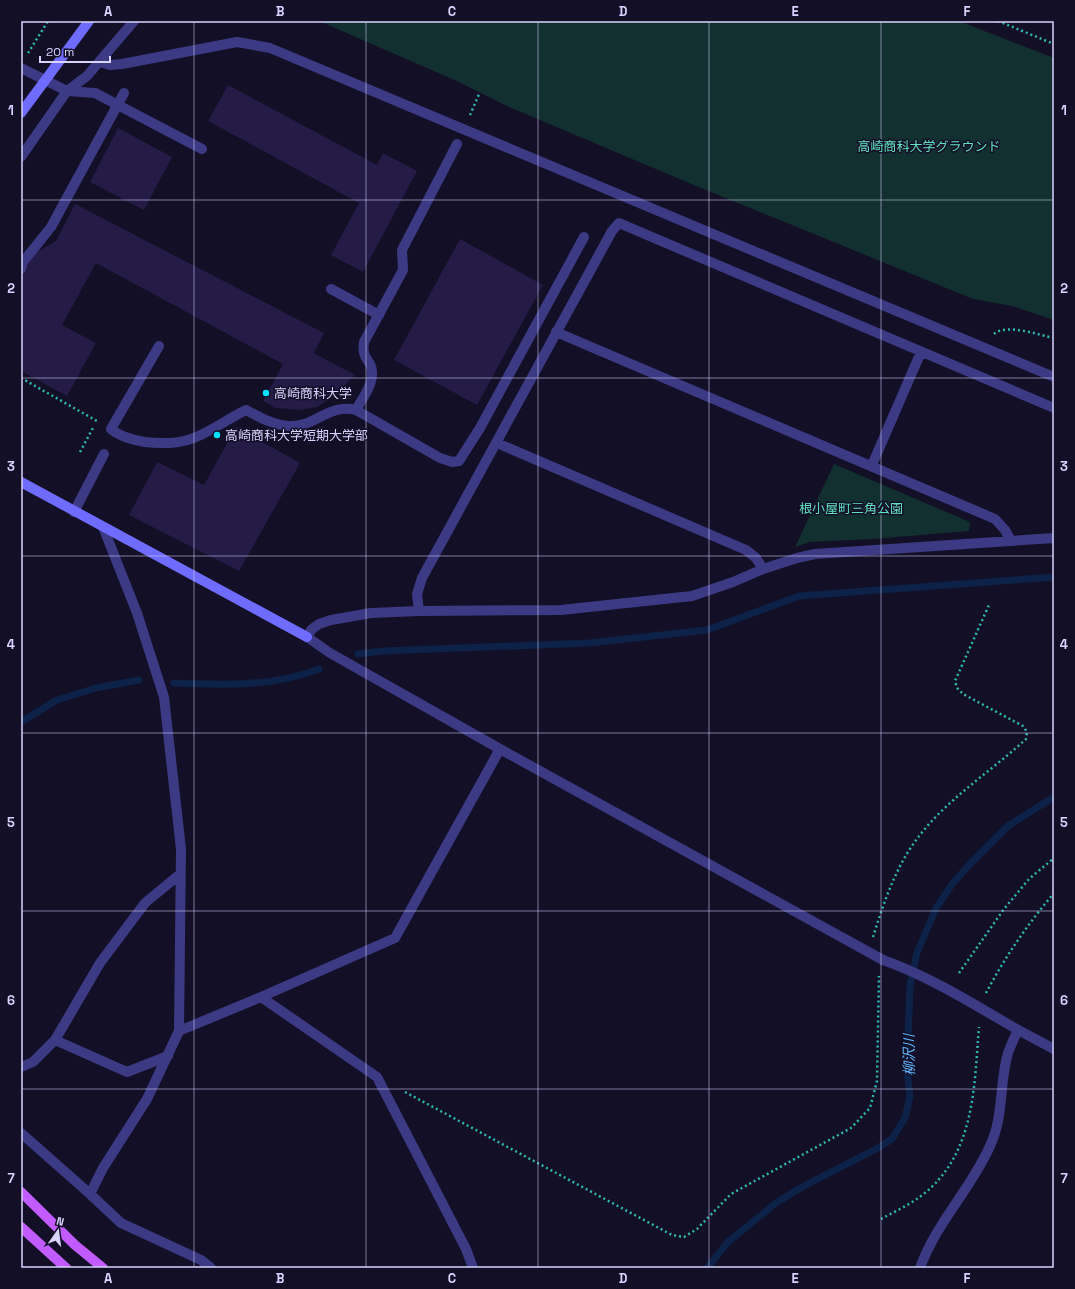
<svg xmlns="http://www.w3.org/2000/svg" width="1075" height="1289" viewBox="0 0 1075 1289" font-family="'Space Grotesk','Noto Sans JP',sans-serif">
<rect width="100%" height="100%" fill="#130f26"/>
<path fill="#12302f" d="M319,21H959L1054,58V320L1012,306L973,299L689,183L507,106L459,82Z
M834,464L970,522L969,531L873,539L810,542L795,547Z"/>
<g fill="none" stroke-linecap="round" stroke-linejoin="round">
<path stroke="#0c2248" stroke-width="7" d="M358,654L382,651L589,643L707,630L799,596L1054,577
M174,683C223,685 273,687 319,669
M21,722L57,700L96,688L139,680
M707,1268L728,1242L776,1203L802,1187L878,1148L892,1139L905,1118L910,1096L907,1068L910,985L917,953L936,908L953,883L969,865L1008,826L1054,797"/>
</g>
<path fill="#241b47" d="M228,85L377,165L383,153L417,171L363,272L331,255L359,203L208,121Z
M118,128L172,157L144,210L90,182Z
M75,204L324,333L314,353L355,375L333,397L317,407L300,410L276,408L263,401L283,364L96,263L62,325L96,343L67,396L21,371V281L25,267L34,254L56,241Z
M460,239L543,285L477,405L394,360Z
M236,427L300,463L239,571L129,515L157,462L204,485Z"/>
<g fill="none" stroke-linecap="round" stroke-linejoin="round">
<path stroke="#2fb8b0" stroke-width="2.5" stroke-dasharray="2 3" stroke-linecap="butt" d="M998,21L1054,44
M28,53L48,21
M470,115L480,92
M994,334C1006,323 1039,335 1054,338
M21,378L97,421
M80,452L94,426
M873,937C882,908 892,878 908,852C937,805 986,776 1026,739L1027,732L1023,726L963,694L957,688L955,681L989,605
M959,973L1004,909L1029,879L1054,858
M986,993C1005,957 1027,925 1054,893
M405,1092L672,1235L684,1237L697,1229L731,1194L851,1128L870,1108L877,1081L879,976
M881,1219C894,1212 909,1205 921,1196C975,1155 974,1088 979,1027"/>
<path stroke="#3d3a85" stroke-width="10" d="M100,62L110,65L122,64L237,42L270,48L1054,377
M21,68L67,91L95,93
M21,157L67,91L87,76L134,21
M74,512L104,454
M883,960C929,976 975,1005 1018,1030C1014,1038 1011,1045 1008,1053C999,1083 1004,1117 990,1146C971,1189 936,1223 920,1268"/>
<path stroke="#3d3a85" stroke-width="10" d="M95,93L202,149
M21,269L23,262L51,227L124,93
M331,289L379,315
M556,332L995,519L1005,530L1011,541
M159,346L111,429C120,437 133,440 145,442C195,448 206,430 246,410C259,417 273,425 289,426C314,428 329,403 356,410L440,458L452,462L459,461L480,428L584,237
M356,410C362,399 373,385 372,372C372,359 361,361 364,342L403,270L402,250L457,144
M497,443L746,550L756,558L763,569
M872,465L921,352
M103,527L137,613L164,697L181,849L179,1031L147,1099L103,1168L90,1194L121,1223L201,1260L211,1268
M419,611L417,594L422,578L612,231L619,223L1054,408
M883,960L500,749L330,653L307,637L312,629L319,624L331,620L371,613L419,611L561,610L692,596L733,582L763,569L797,558L815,554L1054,538
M261,997L377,1077L466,1249L473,1268
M1018,1030L1054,1049
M179,1031L261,997L395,938L500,749
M55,1040L127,1072L168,1056
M21,1067L33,1062L55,1040L100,963L145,903L180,874
M21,1133L90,1194"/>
<path stroke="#6f6bff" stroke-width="10" d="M21,113L89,21
M21,482L307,637"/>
<path stroke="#c25bff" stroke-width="10" d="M21,1192L75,1245L103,1268
M21,1227L66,1268"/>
</g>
<path fill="none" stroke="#d9d4ff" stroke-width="1" stroke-opacity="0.55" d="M194,21V1268M366,21V1268M538,21V1268M709,21V1268M881,21V1268M21,200H1054M21,378H1054M21,556H1054M21,733H1054M21,911H1054M21,1089H1054"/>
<g fill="#00e5ff" stroke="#130f26" stroke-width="1.5">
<circle cx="266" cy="393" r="4"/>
<circle cx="217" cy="435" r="4"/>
</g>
<g text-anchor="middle" stroke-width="3" stroke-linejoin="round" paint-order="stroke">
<g font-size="13" fill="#5fe0c0" stroke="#130f26">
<text x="929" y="151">高崎商科大学グラウンド</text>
<text x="851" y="513">根小屋町三角公園</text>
</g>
<g font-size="13" fill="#d9d4ff" stroke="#130f26" text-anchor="start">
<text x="274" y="398">高崎商科大学</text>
<text x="225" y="440">高崎商科大学短期大学部</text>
</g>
<g font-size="14" font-style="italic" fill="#62b6ff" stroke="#130f26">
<text transform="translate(909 1055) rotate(-91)" y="5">柳沢川</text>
</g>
</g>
<rect width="1075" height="1289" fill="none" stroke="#130f26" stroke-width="44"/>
<g transform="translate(58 1231) rotate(14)" stroke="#130f26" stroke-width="3" paint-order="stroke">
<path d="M0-3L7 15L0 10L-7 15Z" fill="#d9d4ff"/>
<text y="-6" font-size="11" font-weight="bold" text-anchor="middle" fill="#d9d4ff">N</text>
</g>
<path d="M40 56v6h70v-6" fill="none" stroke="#d9d4ff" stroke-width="2"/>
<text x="46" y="56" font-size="12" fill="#d9d4ff" stroke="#130f26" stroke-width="3" paint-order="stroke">20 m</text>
<rect x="22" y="22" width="1031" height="1245" fill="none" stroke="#d9d4ff" stroke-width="1.5"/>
<g font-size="13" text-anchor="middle" font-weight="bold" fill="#d9d4ff">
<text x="108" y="16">A</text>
<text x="280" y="16">B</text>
<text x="452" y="16">C</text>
<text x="623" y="16">D</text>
<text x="795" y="16">E</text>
<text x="967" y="16">F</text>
<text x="11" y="115">1</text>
<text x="1064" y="115">1</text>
<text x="11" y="293">2</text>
<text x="1064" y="293">2</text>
<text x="11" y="471">3</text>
<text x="1064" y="471">3</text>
<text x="11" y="649">4</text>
<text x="1064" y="649">4</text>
<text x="11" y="827">5</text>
<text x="1064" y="827">5</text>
<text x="11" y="1005">6</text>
<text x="1064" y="1005">6</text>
<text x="11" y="1183">7</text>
<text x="1064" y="1183">7</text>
<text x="108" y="1283">A</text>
<text x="280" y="1283">B</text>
<text x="452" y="1283">C</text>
<text x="623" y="1283">D</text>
<text x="795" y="1283">E</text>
<text x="967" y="1283">F</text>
</g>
</svg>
